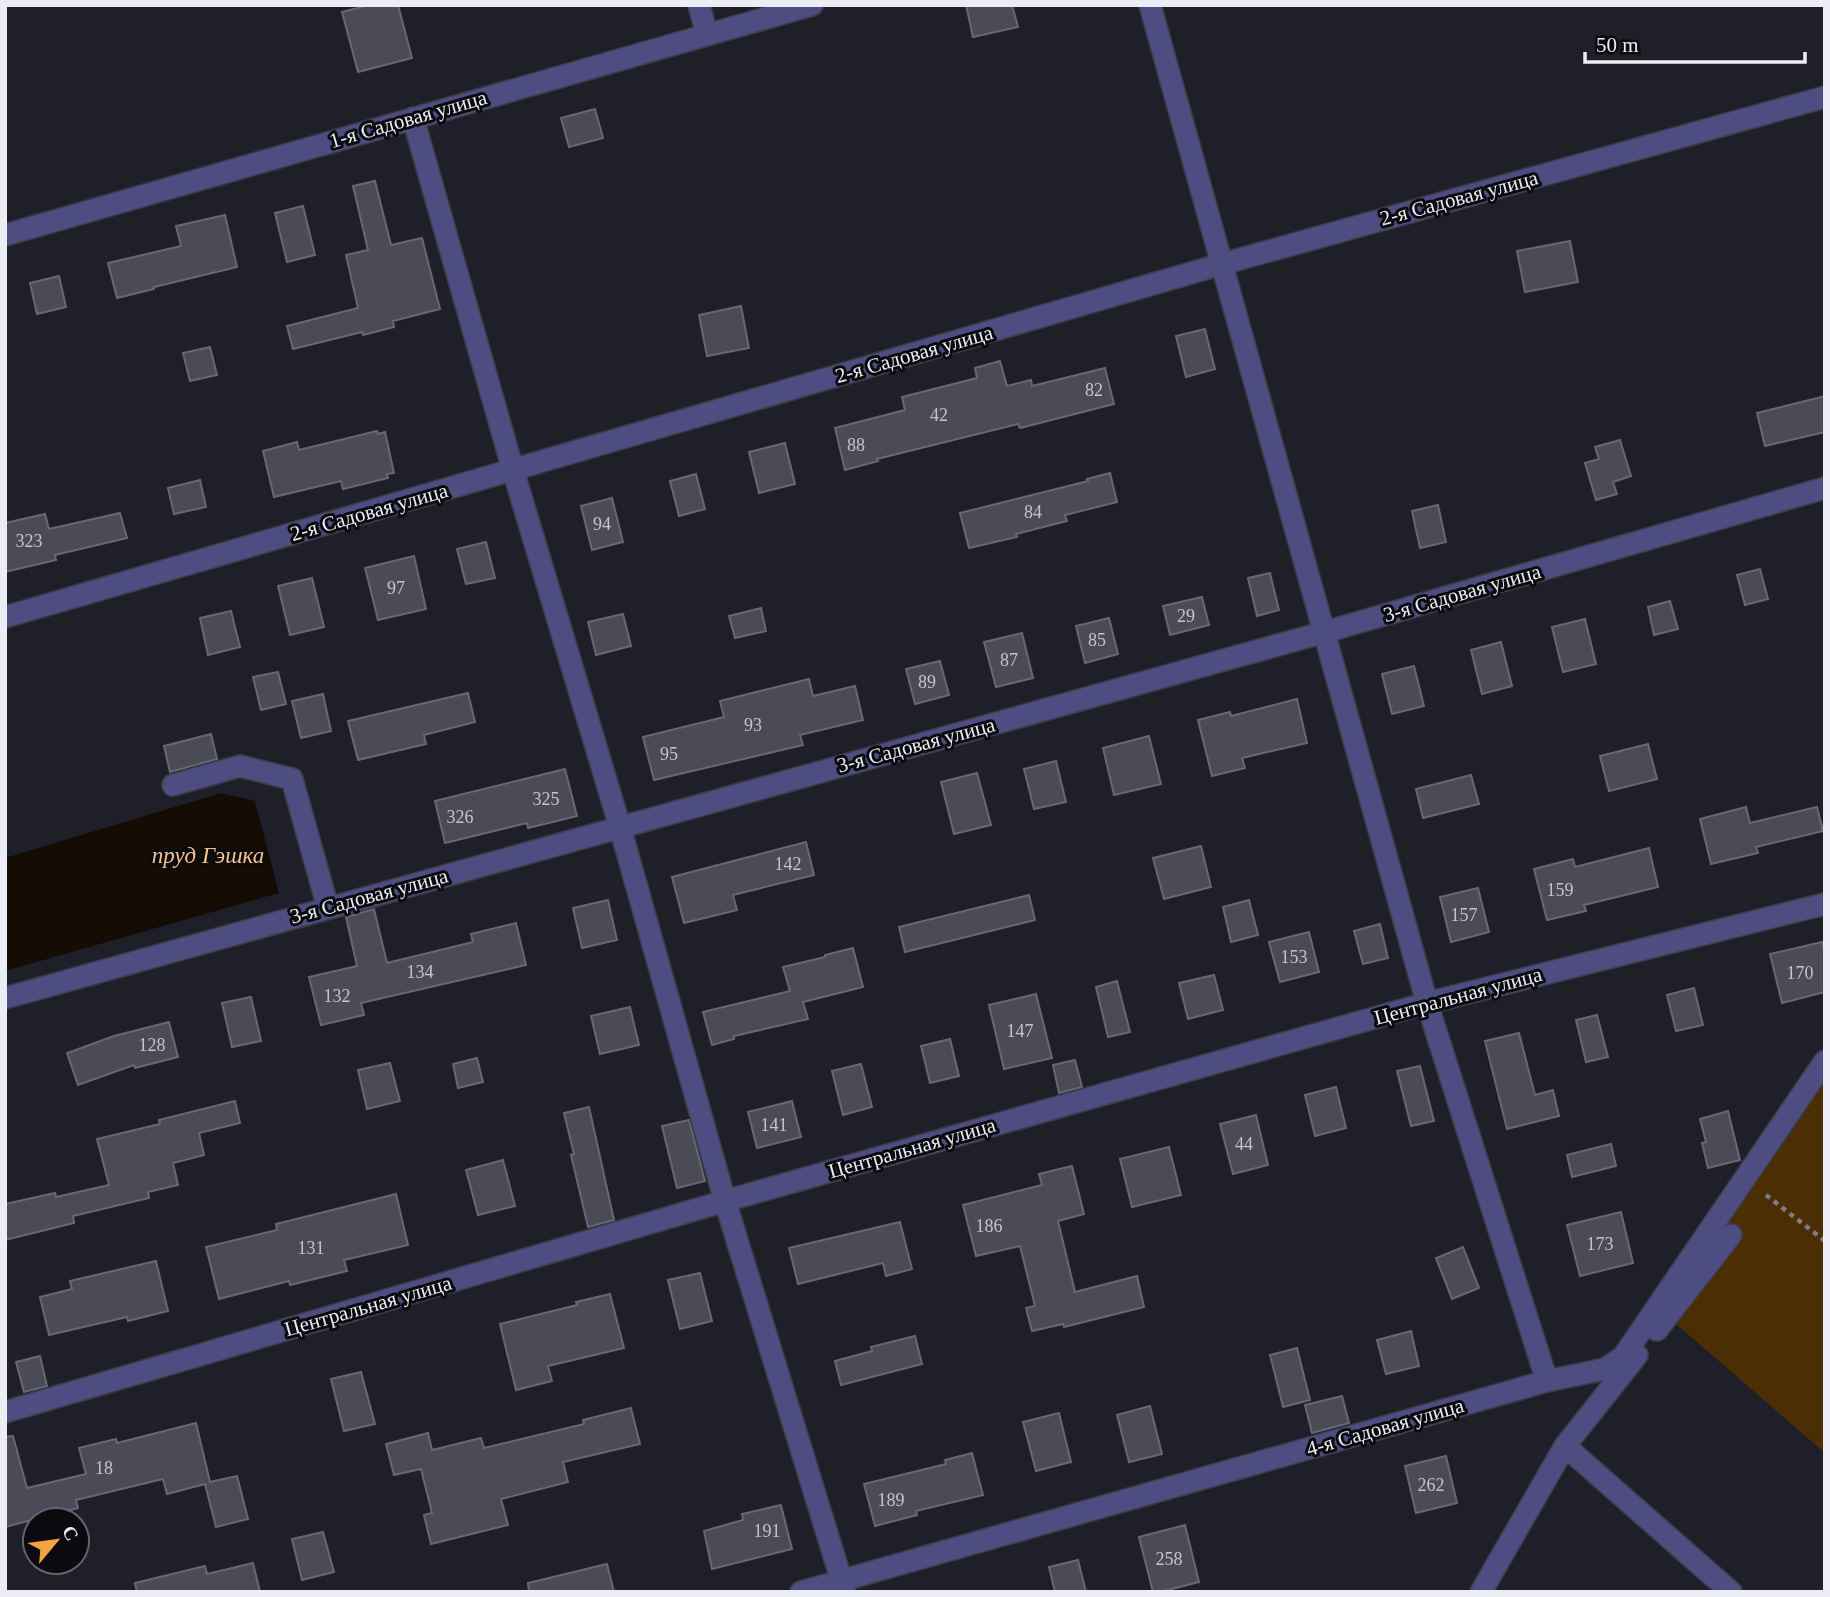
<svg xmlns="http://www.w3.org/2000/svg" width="1830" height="1597" viewBox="0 0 1830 1597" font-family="Georgia,serif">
<rect width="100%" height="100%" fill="#1f1f2a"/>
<path fill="#4c2e04" d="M1825,1059V1453L1653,1304Z"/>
<path fill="#150c03" d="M221,793L255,801L279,893L5,971V858Z"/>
<path fill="#4a4b57" stroke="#676875" stroke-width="2" d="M369,5H398L412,58L358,72L342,12Z
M966,5H1012L1018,27L973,37Z
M595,109L603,138L569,147L561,118Z
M375,181L391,245L422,238L440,309L393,321L394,327L363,335L362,332L293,349L287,326L358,308L346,255L368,250L353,186Z
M303,206L315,255L287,262L275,213Z
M225,215L237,267L154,287V289L117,298L108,263L181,246L176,226Z
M1570,241L1578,282L1525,292L1517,251Z
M59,276L66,307L37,314L30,283Z
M741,306L749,348L707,356L699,315Z
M1205,329L1215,369L1186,377L1176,336Z
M210,347L217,375L190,381L183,353Z
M1000,361L1007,386L1031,380L1032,386L1105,368L1114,404L1020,428L1018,424L877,459L878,461L845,470L835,428L905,410L902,397L977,378L975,368Z
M1825,396V432L1765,446L1757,413Z
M377,431L378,434L385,432L394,473L387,474L388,478L343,489L341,481L274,497L263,451L297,442L299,450Z
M1620,440L1631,476L1613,482L1617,494L1596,500L1585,463L1599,459L1595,447Z
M785,443L795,484L759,493L749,452Z
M1110,473L1117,502L1065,515L1067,521L1016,534L1017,537L969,548L960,513L1088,481L1087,479Z
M696,474L705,509L679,516L670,481Z
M200,480L206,507L174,514L168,488Z
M612,498L623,542L592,550L581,506Z
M1438,505L1446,542L1420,548L1412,511Z
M120,513L127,538L55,555L56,560L5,572V523L45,514L49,529Z
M486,542L495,578L466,584L457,549Z
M414,556L426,609L378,620L365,568Z
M1760,569L1768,599L1745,605L1737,575Z
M1270,573L1279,610L1257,616L1248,578Z
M312,578L324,627L290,635L278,586Z
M1202,597L1209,625L1170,635L1163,606Z
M1670,601L1678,629L1654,635L1648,607Z
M761,608L766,631L735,638L729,616Z
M231,611L240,647L208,655L200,618Z
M623,614L631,646L596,655L588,622Z
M1109,618L1118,654L1085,663L1076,626Z
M1585,619L1596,664L1563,672L1552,627Z
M1022,633L1033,678L996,687L984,642Z
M1501,642L1512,686L1482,694L1471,650Z
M940,661L949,695L915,704L906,669Z
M1414,666L1424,706L1392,714L1382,674Z
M278,672L286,704L261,710L253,677Z
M809,679L813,696L855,686L863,720L800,735L803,745L654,780L643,737L724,717L720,701Z
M468,693L475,722L424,735L426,744L358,760L348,721Z
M323,694L331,731L301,738L292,701Z
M1297,699L1307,743L1242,758L1245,768L1212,776L1198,720L1230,712L1231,716Z
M211,734L217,759L170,772L164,746Z
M1149,736L1161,784L1114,795L1103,748Z
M1648,744L1657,779L1609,791L1600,756Z
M1056,761L1066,802L1034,809L1024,769Z
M565,769L577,816L528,828L527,823L445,843L435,801Z
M977,773L991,825L954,834L941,782Z
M1471,775L1479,804L1423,818L1416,789Z
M1746,807L1750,823L1817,807L1823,831L1756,847L1758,853L1711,864L1700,819Z
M806,842L814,875L733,895L737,910L684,923L672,877Z
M1201,846L1211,887L1164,899L1153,858Z
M1649,848L1658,887L1584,905L1586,911L1547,920L1534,869L1573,859L1575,867Z
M1478,888L1489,932L1451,942L1440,897Z
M1029,895L1035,920L905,952L899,927Z
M608,900L617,940L582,948L573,908Z
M1249,900L1258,935L1231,942L1223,907Z
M374,909L387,963L473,942L471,934L516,923L526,965L361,1003L364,1015L321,1025L309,977L357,966L346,917Z
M1380,924L1388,958L1363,964L1354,931Z
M1309,932L1319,972L1280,982L1269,942Z
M1822,942L1825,954V992L1782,1003L1770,954Z
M853,948L863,987L803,1002L808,1019L734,1036V1039L712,1045L703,1012L790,991L783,967L825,957V955Z
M1214,975L1223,1010L1188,1019L1179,983Z
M1117,981L1130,1032L1108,1037L1096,987Z
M1694,988L1703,1025L1676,1031L1667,995Z
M1036,994L1052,1058L1004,1069L989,1005Z
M251,997L261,1041L232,1047L222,1003Z
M630,1007L639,1045L600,1054L591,1016Z
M1597,1015L1608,1057L1586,1062L1576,1020Z
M169,1022L178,1057L135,1068L134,1065L78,1085L67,1053L114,1036Z
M1519,1033L1535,1095L1553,1090L1559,1116L1507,1129L1485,1041Z
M950,1039L959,1076L930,1083L921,1046Z
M477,1058L483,1082L458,1088L453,1064Z
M1075,1060L1082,1087L1059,1093L1053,1065Z
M390,1063L400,1101L367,1109L358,1070Z
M861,1064L872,1107L843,1115L832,1071Z
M1420,1066L1434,1121L1411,1126L1397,1071Z
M1336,1087L1346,1128L1315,1136L1305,1095Z
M235,1101L240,1123L199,1133L204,1155L173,1163L178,1185L148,1192L149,1198L73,1216L74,1223L5,1240V1204L55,1193L56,1197L109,1185L97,1139L160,1124L159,1120Z
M792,1101L801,1137L757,1148L748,1112Z
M589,1107L614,1220L588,1227L571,1155L574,1154L564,1113Z
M1728,1111L1740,1160L1708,1168L1702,1143L1706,1142L1700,1119Z
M1256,1115L1268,1165L1233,1174L1220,1124Z
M689,1120L705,1181L677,1188L662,1126Z
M1611,1144L1616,1166L1572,1177L1567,1155Z
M1169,1147L1181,1195L1132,1207L1120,1159Z
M503,1160L515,1206L478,1215L466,1170Z
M1072,1166L1084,1214L1058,1221L1075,1292L1137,1276L1144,1307L1064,1327L1063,1324L1032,1331L1026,1308L1035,1306L1020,1246L976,1256L963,1205L1042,1185L1039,1174Z
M396,1194L408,1245L344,1260L347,1271L290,1285L289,1281L219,1299L206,1247L277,1230L276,1224Z
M1621,1212L1633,1263L1580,1276L1567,1225Z
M900,1222L912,1269L886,1276L883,1263L798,1284L789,1248Z
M1463,1247L1479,1288L1452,1299L1436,1258Z
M156,1261L168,1311L128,1321L127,1317L49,1335L40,1297L72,1289L70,1281Z
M700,1273L712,1321L680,1329L668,1280Z
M610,1294L624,1348L548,1366L552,1381L516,1390L500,1324L577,1305L576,1302Z
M1411,1331L1419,1366L1386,1374L1377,1340Z
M915,1336L922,1364L841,1385L835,1361L872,1351L871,1347Z
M1297,1348L1310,1400L1283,1407L1270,1355Z
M40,1356L47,1386L24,1392L16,1362Z
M361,1372L375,1424L344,1431L331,1379Z
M1342,1396L1349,1423L1312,1433L1305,1405Z
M1150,1406L1162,1454L1129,1462L1117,1415Z
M631,1408L640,1444L563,1462L568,1482L501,1499L508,1525L431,1544L424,1515L432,1513L421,1469L394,1475L386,1444L428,1433L432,1450L481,1438L484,1448L584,1424L583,1420Z
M1059,1413L1071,1462L1036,1471L1023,1422Z
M196,1423L210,1482L237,1476L248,1519L216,1527L205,1484L167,1494L163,1479L76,1500L78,1508L5,1527V1437L13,1436L27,1488L86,1474L79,1448L116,1439L117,1443Z
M972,1453L983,1495L916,1511L917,1515L875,1526L864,1484L946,1464L945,1460Z
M1446,1456L1457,1503L1416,1513L1405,1466Z
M781,1505L792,1549L712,1569L704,1531L743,1520L742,1514Z
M1185,1525L1199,1582L1160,1592H1153L1139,1537Z
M323,1532L334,1572L302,1580L292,1539Z
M1078,1560L1086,1592H1055L1049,1567Z
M253,1563L260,1592H137L135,1583L205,1566L207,1574Z
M607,1564L614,1592H529L528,1583Z"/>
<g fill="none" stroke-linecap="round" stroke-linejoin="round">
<defs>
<path id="minor" d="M699,5L707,35
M1150,5L1427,1003L1547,1381
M413,118L513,470L620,827L725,1201L845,1592
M5,235L812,5
M5,617L1222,264L1825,97
M173,785L240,766L292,779L328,908
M5,998L1325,632L1825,488
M1657,1330L1731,1235
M5,1412L725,1201L1427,1003L1825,904
M1565,1446L1731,1592
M801,1592L1547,1381L1605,1369L1623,1357L1825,1061
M1481,1592L1565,1446L1637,1355"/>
</defs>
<use href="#minor" stroke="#3c3c46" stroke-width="24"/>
<path stroke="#7c7d86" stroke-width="4.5" stroke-dasharray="5 5" stroke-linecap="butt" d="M1766,1195L1825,1241"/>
<use href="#minor" stroke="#4e4d81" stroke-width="21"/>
</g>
<g text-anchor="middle" stroke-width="6" stroke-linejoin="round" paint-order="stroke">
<g font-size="18" fill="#c4c4cd">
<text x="1094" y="396">82</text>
<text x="939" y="421">42</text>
<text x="856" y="451">88</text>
<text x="1033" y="518">84</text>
<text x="602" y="530">94</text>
<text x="29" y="547">323</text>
<text x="396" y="594">97</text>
<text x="1186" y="622">29</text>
<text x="1097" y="646">85</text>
<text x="1009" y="666">87</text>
<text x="927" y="688">89</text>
<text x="753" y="731">93</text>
<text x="669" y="760">95</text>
<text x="546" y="805">325</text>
<text x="460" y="823">326</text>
<text x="788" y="870">142</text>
<text x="1560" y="896">159</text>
<text x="1464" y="921">157</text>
<text x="1294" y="963">153</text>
<text x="420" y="978">134</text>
<text x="1800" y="979">170</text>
<text x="337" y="1002">132</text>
<text x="1020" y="1037">147</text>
<text x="152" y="1051">128</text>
<text x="774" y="1131">141</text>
<text x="1244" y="1150">44</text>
<text x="989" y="1232">186</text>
<text x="1600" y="1250">173</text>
<text x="311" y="1254">131</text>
<text x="104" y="1474">18</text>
<text x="1431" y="1491">262</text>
<text x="891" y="1506">189</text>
<text x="767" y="1537">191</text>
<text x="1169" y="1565">258</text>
</g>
<g font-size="21" fill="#ecedf4" stroke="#0a0a0f">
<text transform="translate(408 119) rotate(-16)" y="7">1-я Садовая улица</text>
<text transform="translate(1459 198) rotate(-15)" y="7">2-я Садовая улица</text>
<text transform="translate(914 354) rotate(-16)" y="7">2-я Садовая улица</text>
<text transform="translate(369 512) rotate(-16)" y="7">2-я Садовая улица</text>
<text transform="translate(1462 593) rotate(-16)" y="7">3-я Садовая улица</text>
<text transform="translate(916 745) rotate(-15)" y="7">3-я Садовая улица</text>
<text transform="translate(369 896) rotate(-15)" y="7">3-я Садовая улица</text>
<text transform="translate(1458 996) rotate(-15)" y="7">Центральная улица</text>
<text transform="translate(912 1148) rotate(-16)" y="7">Центральная улица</text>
<text transform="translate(368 1306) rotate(-16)" y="7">Центральная улица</text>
<text transform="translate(1385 1427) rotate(-16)" y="7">4-я Садовая улица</text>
</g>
<g font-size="23" font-style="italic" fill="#f7c288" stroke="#0a0a0f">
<text x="208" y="863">пруд Гэшка</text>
</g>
</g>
<rect width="1830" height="1597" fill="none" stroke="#ecedf4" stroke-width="14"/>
<g transform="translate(56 1541) rotate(61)"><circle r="33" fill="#0a0a0f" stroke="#64656b" stroke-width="2"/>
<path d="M0-5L12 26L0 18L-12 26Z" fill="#f3a442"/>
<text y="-10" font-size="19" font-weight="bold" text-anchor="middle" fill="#ecedf4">С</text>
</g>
<path d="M1585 52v10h220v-10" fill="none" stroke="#ecedf4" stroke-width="3.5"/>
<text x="1596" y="52" font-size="21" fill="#ecedf4" stroke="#0a0a0f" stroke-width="5" paint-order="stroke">50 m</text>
</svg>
